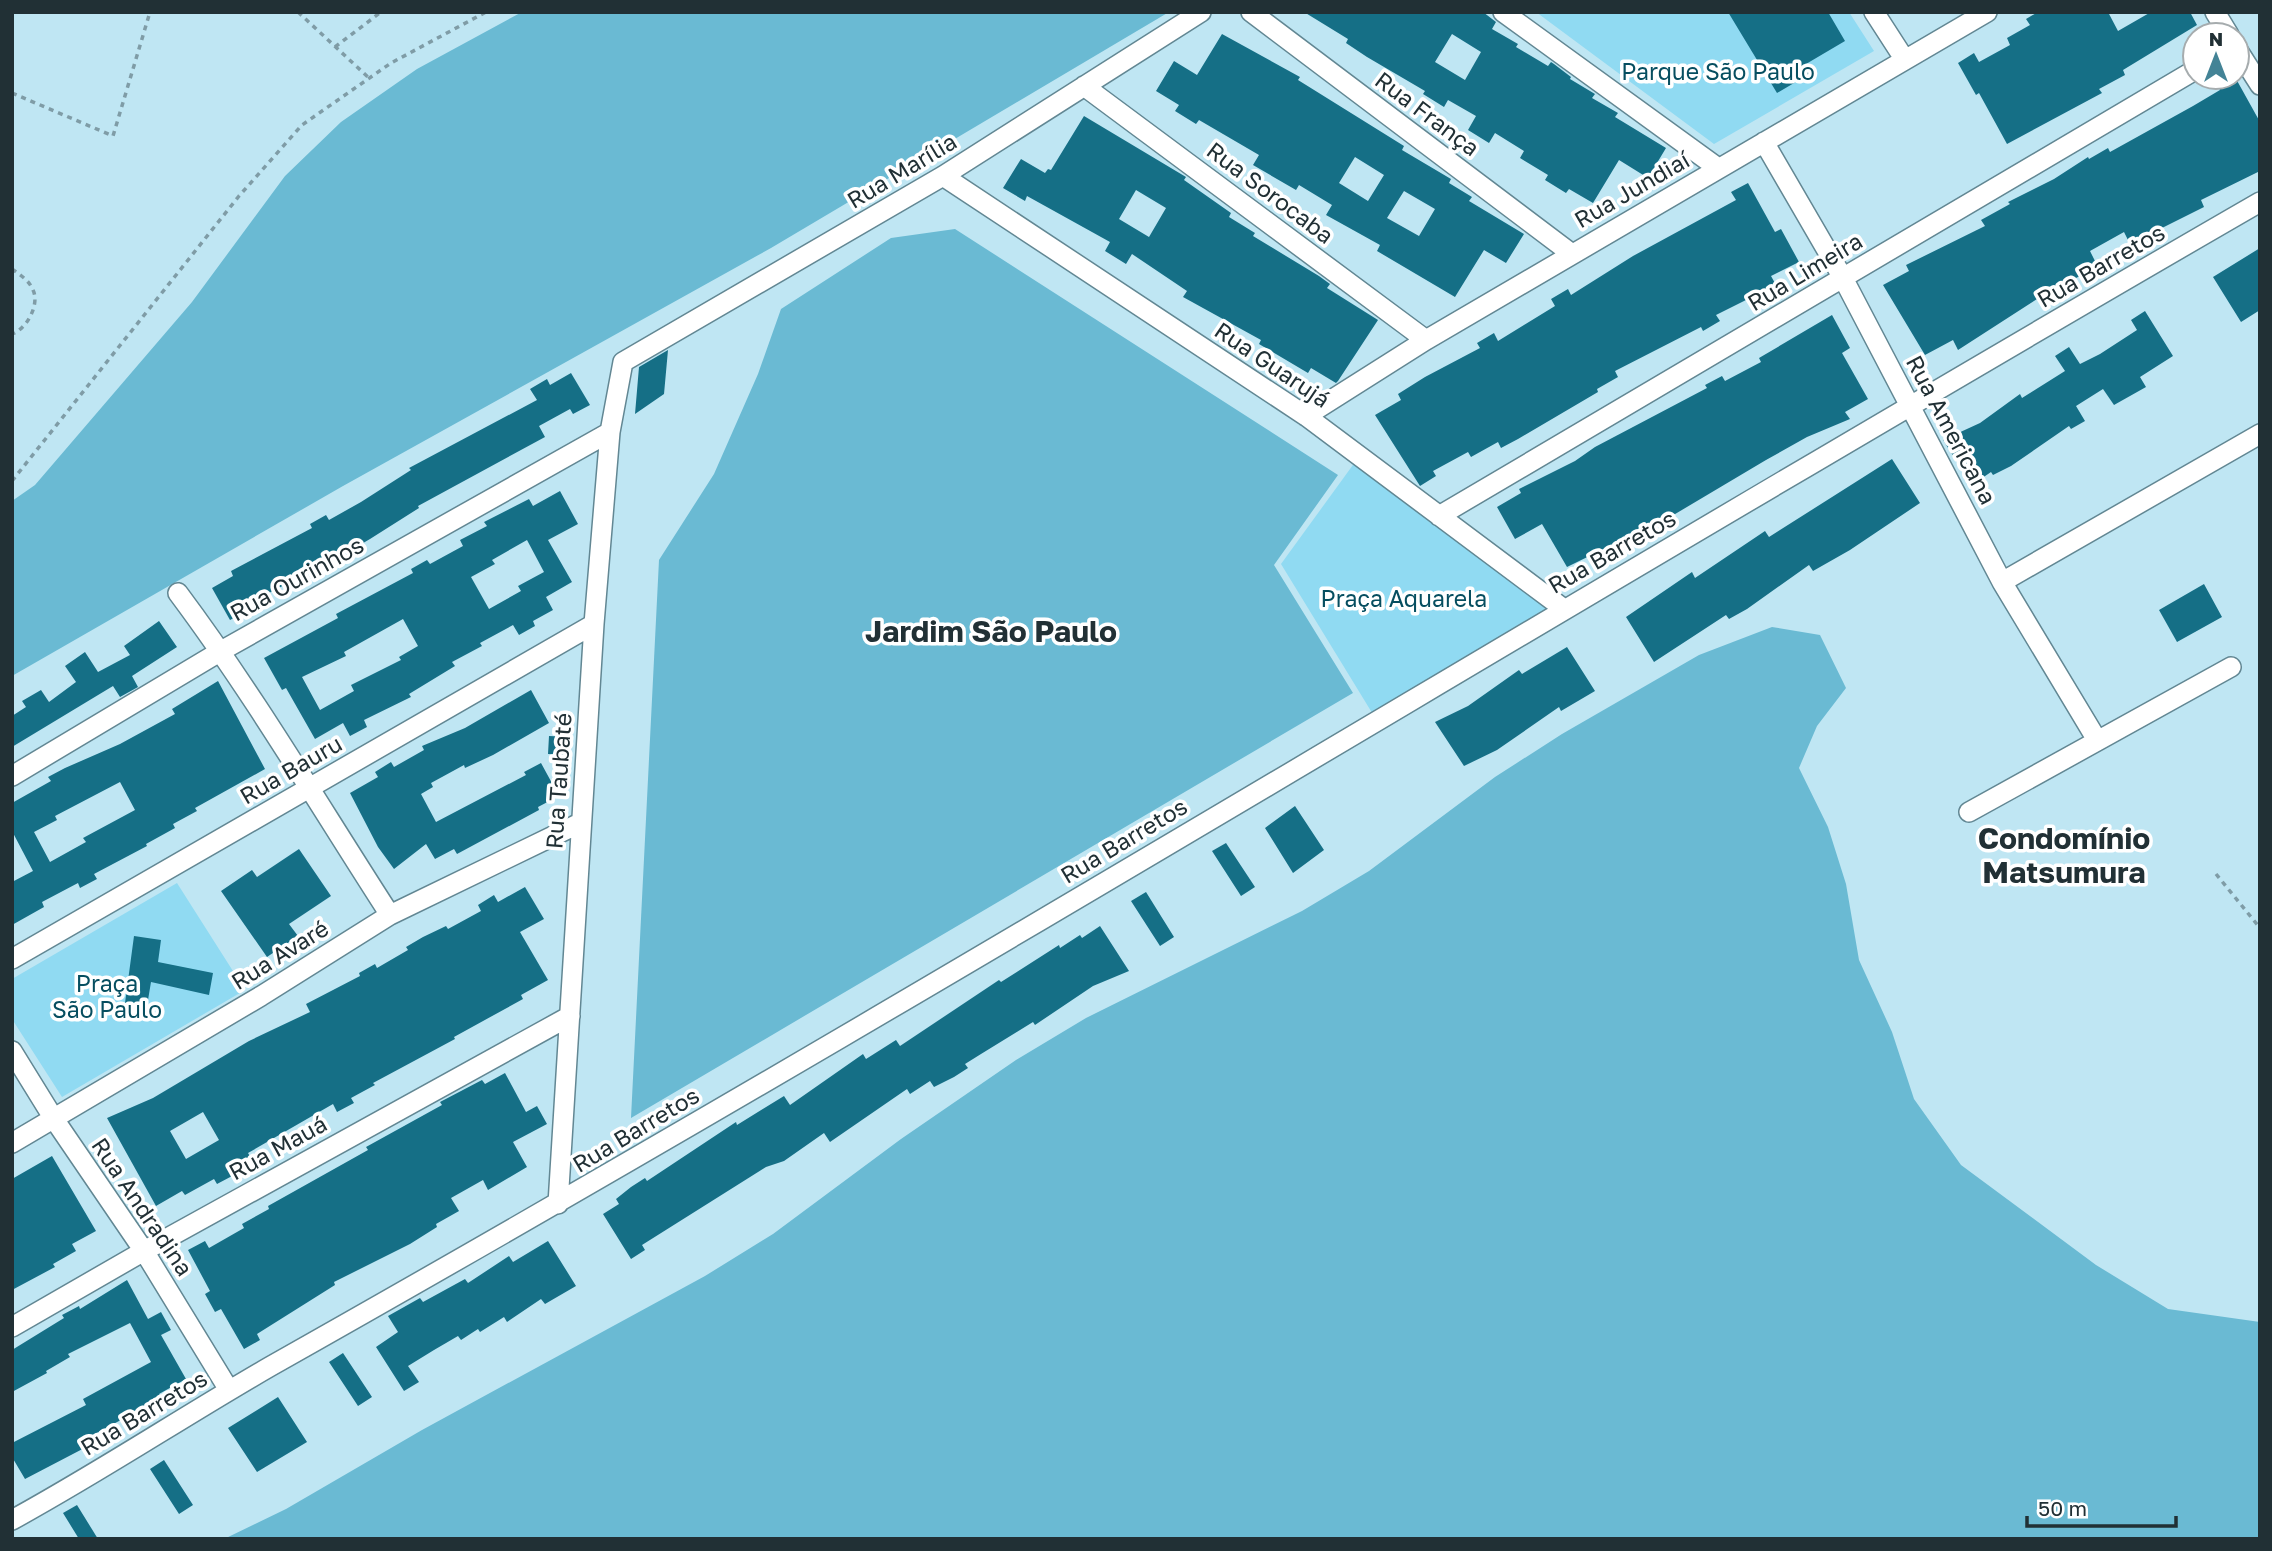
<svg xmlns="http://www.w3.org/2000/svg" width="2272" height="1551" viewBox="0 0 2272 1551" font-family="'Golos Text',sans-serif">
<rect width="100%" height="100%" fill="#bfe6f3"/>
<path fill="#90daf2" d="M1536,12H1849L1874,51L1714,144Z
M1358,458L1560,608L1374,716L1281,564Z
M177,883L245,990L62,1097L12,1019V979Z"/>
<path fill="#6abad3" d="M522,12H1169L771,248L343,486L12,676V501L35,485L192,302L285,176L341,122L417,69Z
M955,229L1338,475L1274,565L1353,693L631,1118L659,560L714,474L758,374L781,309L891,238Z
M1772,627L1820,635L1846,688L1817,726L1799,768L1828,827L1846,884L1859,960L1892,1032L1914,1099L1961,1165L2096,1265L2168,1309L2260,1322V1539H224L286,1509L422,1430L705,1276L773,1234L901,1139L1016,1060L1086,1018L1302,911L1369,871L1495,777L1562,734L1699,655Z"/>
<path fill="#156f86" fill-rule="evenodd" d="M1304,12H1483L1496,22L1492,29L1518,44L1516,47L1548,66L1551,62L1554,64L1571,77L1570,79L1595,94L1592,98L1618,113L1615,117L1666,148L1648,178L1619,160L1593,203L1569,189L1566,193L1545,180L1548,175L1520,158L1524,151L1495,133L1489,143L1468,130L1476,116L1448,100L1444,107L1423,94L1425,91L1367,57L1346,43L1348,39ZM1452,34L1481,52L1465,80L1435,62Z
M1728,12H1828L1845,41L1806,64L1811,73L1777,93Z
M2038,12H2108L2118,31L2151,12H2190L2197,25L2123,70L2125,75L2099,89L2102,93L2007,144L1979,93L1976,95L1958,63L1974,53L1979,62L2010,45L2007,38L2030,25L2026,19Z
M1222,34L1300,77L1298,80L1404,146L1402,150L1451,179L1449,183L1472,197L1469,201L1524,234L1506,263L1484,250L1455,297L1377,251L1380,245L1326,215L1332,205L1299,185L1296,190L1253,165L1259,155L1199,120L1196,124L1175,111L1179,105L1156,91L1174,61L1197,75ZM1355,157L1384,175L1368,201L1339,183ZM1404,191L1435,209L1419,236L1387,218Z
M2231,77H2235L2260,122V171L2201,200L2204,207L2130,244L2124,232L2090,251L2098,267L2048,292L1958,350L1953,340L1925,355L1883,285L1909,271L1906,265L1985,226L1981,220L2010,204L2008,202L2054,179L2088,157L2089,159L2108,148L2110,152L2193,106L2220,90L2217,85Z
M1084,116L1186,177L1184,180L1231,213L1229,217L1255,233L1253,236L1319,276L1330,284L1327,288L1378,320L1338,381L1336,383L1311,368L1308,373L1259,344L1261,340L1183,297L1187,291L1132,254L1126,264L1105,251L1110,242L1027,196L1025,201L1003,188L1021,159L1045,173L1048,169L1051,170ZM1136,190L1166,208L1149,237L1119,219Z
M1748,183L1775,232L1781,229L1799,262L1771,276L1776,285L1716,315L1720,321L1703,331L1701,327L1615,371L1618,377L1597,389L1598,392L1518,439L1501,448L1498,442L1471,457L1468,452L1433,471L1436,476L1420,486L1375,415L1401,400L1398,394L1425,377L1480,348L1477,343L1494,333L1498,341L1555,306L1551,299L1568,289L1571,295L1633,256L1736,200L1731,192Z
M2260,248V310L2241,322L2213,277Z
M2145,311L2173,356L2140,377L2146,387L2114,405L2103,389L2076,406L2085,421L2071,429L2069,426L2011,466L1993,475L1991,472L1972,485L1943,440L1980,423L2020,394L2022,398L2065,371L2055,356L2069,347L2080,364L2100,354L2137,330L2131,320Z
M1832,315L1850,348L1842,353L1868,399L1845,412L1850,419L1807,437L1766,460L1623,545L1620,541L1567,567L1542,524L1515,539L1497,507L1521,493L1519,489L1575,461L1595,447L1707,388L1705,385L1722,376L1725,381L1761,362L1759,358Z
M668,350L664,394L635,414L639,367Z
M571,373L590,405L573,414L570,409L539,426L545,437L418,506L419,508L370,539L353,549L351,544L319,562L321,566L244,606L247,611L230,620L212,588L233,576L231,571L312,528L310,524L326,515L329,520L361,502L411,470L409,468L537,400L530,389L547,379L550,385Z
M1892,459L1920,503L1850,550L1813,571L1809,565L1747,609L1729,619L1726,615L1654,662L1626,617L1692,572L1695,578L1765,531L1769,537Z
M560,491L578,524L548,540L572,582L546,597L553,610L533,621L535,626L519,635L513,625L480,643L482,646L452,662L455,666L409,694L411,697L364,720L367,727L350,736L343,723L315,739L286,688L282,690L264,658L338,618L336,614L413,573L411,569L427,560L430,564L463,546L460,540L487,526L484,522L529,499L533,506ZM527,540L544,572L518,586L521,591L489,609L471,577L495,564L492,560ZM403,619L418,646L399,657L401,660L351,685L354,691L320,710L302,677L346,656L344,652Z
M2204,584L2222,617L2177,642L2159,610Z
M159,621L177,647L132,676L138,687L120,697L113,686L12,747V716L26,707L22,701L41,690L49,702L76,682L65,666L85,652L98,672L130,655L124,646Z
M1567,647L1595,691L1561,711L1559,707L1497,750L1464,766L1435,722L1468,706L1519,670L1522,674Z
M218,681L265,769L195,808L197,811L173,824L175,828L146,844L147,846L94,874L97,879L80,888L78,883L42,902L44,907L12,925V882L33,871L12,831V803L51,781L48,777L65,768L120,744L175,714L172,709ZM120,782L135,810L83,838L86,842L50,862L34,832L57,820L55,816Z
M531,690L549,723L493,755L465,768L464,765L431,783L433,787L421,794L436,822L526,775L524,772L541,763L559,796L538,807L539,810L457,854L454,849L435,859L426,844L394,869L378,847L350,793L378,777L375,772L391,762L394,767L424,750L422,746L465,728Z
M549,736L569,737V755L548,754Z
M1295,806L1324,850L1293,873L1265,828Z
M1226,843L1255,887L1241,896L1212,851Z
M299,849L331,896L289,924L298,936L267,957L221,891L252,870L257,877Z
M525,887L544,919L520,932L548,980L521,995L523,999L454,1037L455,1039L373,1083L375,1085L351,1098L354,1103L337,1112L333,1104L248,1153L252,1160L232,1171L234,1175L217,1184L214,1179L185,1195L182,1191L156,1206L107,1118L153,1098L249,1041L310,1012L306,1004L360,976L359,973L375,964L377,968L408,950L406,947L423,937L446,926L448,929L481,911L478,905L494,895L498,902ZM203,1112L219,1140L186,1159L170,1131Z
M1146,892L1174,937L1160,946L1131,901Z
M1100,926L1129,971L1093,986L1035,1025L1033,1022L981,1054L965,1064L968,1068L954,1077L934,1087L930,1081L910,1094L907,1089L830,1142L824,1133L784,1161L766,1167L642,1245L645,1250L631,1259L603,1214L619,1204L616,1199L631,1187L645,1178L647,1181L736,1122L737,1125L784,1096L790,1105L863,1054L866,1059L896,1040L900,1046L999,980L1001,982L1059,945L1060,948L1080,935L1082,938Z
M134,936L161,940L158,962L213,973L209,995L151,982L147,1006L125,1003Z
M505,1073L526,1112L537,1106L547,1124L513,1142L527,1167L488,1190L483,1180L451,1198L459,1211L436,1224L437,1227L410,1244L334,1282L335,1285L257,1334L260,1340L244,1349L221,1309L215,1312L205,1294L210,1291L188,1250L205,1241L209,1248L244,1228L242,1224L269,1209L268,1206L368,1150L366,1147L442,1105L440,1102L482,1080L485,1084Z
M52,1156L96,1231L72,1244L76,1251L53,1264L55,1267L12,1290V1179Z
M548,1241L576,1286L545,1304L541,1299L507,1322L504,1317L480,1332L478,1329L461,1340L458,1336L434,1350L408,1366L419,1382L404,1391L376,1347L398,1332L388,1316L420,1298L423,1302L465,1279L468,1283L509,1256L513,1262Z
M127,1280L148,1319L161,1312L171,1330L161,1335L186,1379L159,1394L162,1398L91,1436L94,1443L25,1479L12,1457V1443L86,1405L83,1399L151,1362L130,1323L68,1354L70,1357L46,1371L47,1373L12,1392V1350L64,1318L62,1315L79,1306L80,1309Z
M343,1353L372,1397L358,1406L329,1362Z
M278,1397L307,1442L257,1472L228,1428Z
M164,1460L193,1505L179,1514L150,1469Z
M77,1505L98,1539H79L63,1513Z"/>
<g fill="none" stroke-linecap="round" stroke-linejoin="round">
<defs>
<path id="street" d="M1251,12L1572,254
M1503,12L1718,168
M1874,12L1905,60
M2215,12L2229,35
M2237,49L2260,85
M1084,86L1426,340
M1764,142L1843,278L2002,582L2097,740
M943,176L1306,416L1564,609
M1306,416L1426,340L1987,12
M1439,516L2195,70
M2002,582L2260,434
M178,593C255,696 320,807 390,915
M12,776L221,651L610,432
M1969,812L2231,667
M12,959L594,624
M12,1051L54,1119L144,1251L229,1390
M12,1143L261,996L390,915L580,823
M558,1204L594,624L610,432L623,362L943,176L1201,12
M12,1327L144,1251L570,1016
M12,1520C100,1472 184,1416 271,1366C940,989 1594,586 2260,202"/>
</defs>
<use href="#street" stroke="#628793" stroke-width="22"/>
<path stroke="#7f9ca6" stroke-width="3.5" stroke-dasharray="5 5" stroke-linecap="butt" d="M298,12L369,78
M335,47L381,12
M12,93L113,136L150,12
M12,269C20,275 29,280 33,290C40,304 27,329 12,334
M12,481L239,196L302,125L391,63L486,12
M2216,874L2260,928"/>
<use href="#street" stroke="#fff" stroke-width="19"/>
</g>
<g text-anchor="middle" stroke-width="7" stroke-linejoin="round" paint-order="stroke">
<g font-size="23" fill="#064e60" stroke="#fff">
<text x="1718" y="80">Parque São Paulo</text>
<text x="1404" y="607">Praça Aquarela</text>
<text x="107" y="992">Praça<tspan x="107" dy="26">São Paulo</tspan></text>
</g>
<g font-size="23" fill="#213035" stroke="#fff">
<text transform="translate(1427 114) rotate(37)" y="8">Rua França</text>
<text transform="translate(902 171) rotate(-31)" y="8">Rua Marília</text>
<text transform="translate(1632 190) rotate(-30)" y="8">Rua Jundiaí</text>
<text transform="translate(1270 193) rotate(37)" y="8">Rua Sorocaba</text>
<text transform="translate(2101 266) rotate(-30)" y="8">Rua Barretos</text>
<text transform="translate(1805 272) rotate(-31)" y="8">Rua Limeira</text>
<text transform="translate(1272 365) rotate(34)" y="8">Rua Guarujá</text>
<text transform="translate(1951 430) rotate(62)" y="8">Rua Americana</text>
<text transform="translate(1612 552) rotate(-30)" y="8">Rua Barretos</text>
<text transform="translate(297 579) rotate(-29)" y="8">Rua Ourinhos</text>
<text transform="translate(291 770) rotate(-30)" y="8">Rua Bauru</text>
<text transform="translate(559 781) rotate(-86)" y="8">Rua Taubaté</text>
<text transform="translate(1124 841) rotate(-31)" y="8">Rua Barretos</text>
<text transform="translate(280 955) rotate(-32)" y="8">Rua Avaré</text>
<text transform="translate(636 1130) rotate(-31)" y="8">Rua Barretos</text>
<text transform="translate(278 1148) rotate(-29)" y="8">Rua Mauá</text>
<text transform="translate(142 1207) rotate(56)" y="8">Rua Andradina</text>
<text transform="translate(144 1413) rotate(-31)" y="8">Rua Barretos</text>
</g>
<g font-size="30" font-weight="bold" fill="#213035" stroke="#fff">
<text x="991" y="642">Jardim São Paulo</text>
<text x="2064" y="849">Condomínio<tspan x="2064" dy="34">Matsumura</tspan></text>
</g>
</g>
<rect width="2272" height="1551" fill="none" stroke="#213035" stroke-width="28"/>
<g transform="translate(2216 56)"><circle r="33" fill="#ffffff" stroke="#a6acae" stroke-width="2"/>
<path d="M0-5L12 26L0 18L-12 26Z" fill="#438396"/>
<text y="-10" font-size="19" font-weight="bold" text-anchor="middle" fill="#213035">N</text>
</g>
<path d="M2027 1516v10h149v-10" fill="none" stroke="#213035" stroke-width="3.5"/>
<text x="2038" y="1516" font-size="21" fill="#213035" stroke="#ffffff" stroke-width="5" paint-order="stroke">50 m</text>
</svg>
